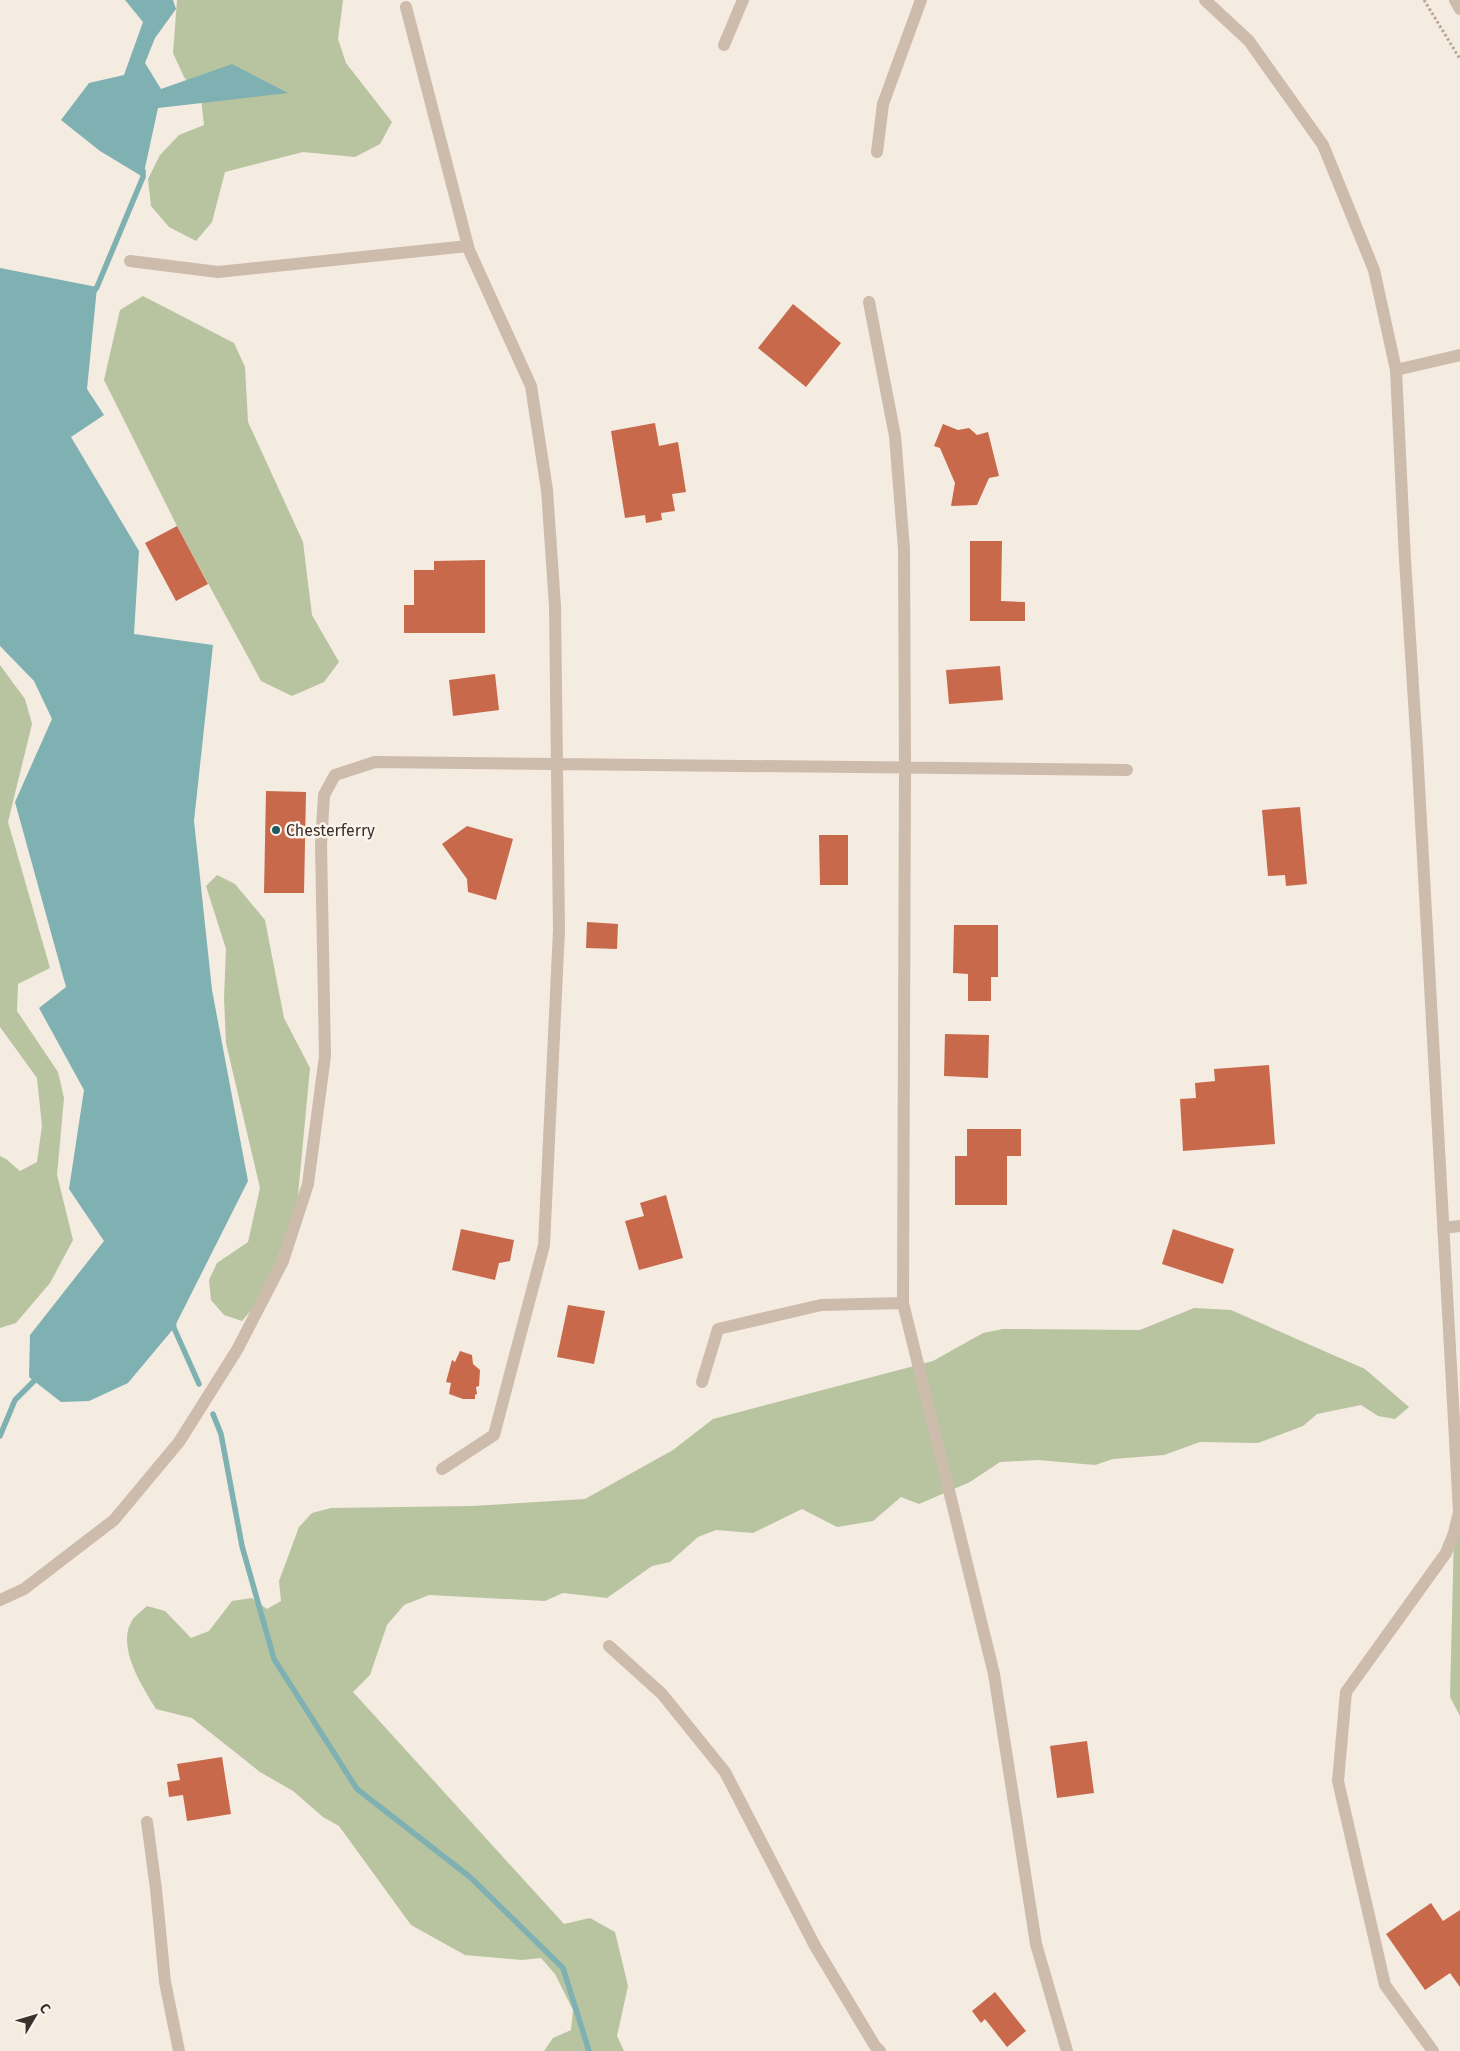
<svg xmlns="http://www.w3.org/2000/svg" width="1460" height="2051" viewBox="0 0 1460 2051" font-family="'Fira Sans',sans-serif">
<rect width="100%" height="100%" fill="#f4ebe1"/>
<path fill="#b8c4a0" d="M177,0H343L338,39L346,63L392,122L380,144L355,157L303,152L225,172L212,222L196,241L169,227L151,206L148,179L160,155L179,135L204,125L201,98L184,77L173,53Z
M143,296L234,343L245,367L248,422L303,542L312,615L339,662L324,682L292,696L261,681L177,526L104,380L120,310Z
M0,665L25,699L32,724L8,822L50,968L18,984L17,1011L58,1072L64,1098L57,1175L73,1240L50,1283L16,1323L0,1328V1156L6,1159L20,1171L37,1162L42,1126L37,1078L0,1027Z
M217,875L235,884L265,920L284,1018L310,1068L297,1206L264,1295L242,1321L224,1315L211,1300L209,1280L217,1263L248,1242L260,1188L226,1043L224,998L226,949L206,886Z
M1194,1308L1231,1310L1365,1369L1409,1407L1395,1419L1378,1416L1361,1405L1317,1414L1303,1426L1258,1443L1200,1442L1164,1455L1113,1459L1095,1465L1038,1460L1000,1462L970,1482L919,1504L901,1497L873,1521L837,1527L802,1509L753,1533L716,1530L698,1537L670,1562L652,1566L607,1598L563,1593L545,1601L429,1595L404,1605L387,1625L370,1675L353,1692L564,1924L590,1918L615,1932L628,1986L617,2036L624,2051H544L553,2038L571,2030L573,2010L555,1974L541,1958L522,1960L465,1955L411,1925L339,1826L323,1817L293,1791L260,1772L192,1718L156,1709C142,1686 115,1645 133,1619C137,1614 143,1610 147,1606L165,1611L191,1638L209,1631L232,1601L252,1598L267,1609L281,1601L279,1581L299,1527L312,1513L331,1508L472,1506L585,1499L673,1450L713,1419L933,1361L983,1333L1003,1329L1140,1330Z
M1460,1517V1716L1450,1697L1454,1533Z"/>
<path fill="#7fb0b2" d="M125,0H173L176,9L155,38L145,63L161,89L232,64L288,93L158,108L143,177L100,151L61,120L89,83L124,75L143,22Z
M0,268L97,287L87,389L104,415L71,437L139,551L134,634L213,645L194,821L212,990L248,1181L174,1328L128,1383L89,1401L61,1402L29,1377L30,1335L104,1241L69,1189L84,1090L39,1008L66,987L15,802L52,719L34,681L0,646Z"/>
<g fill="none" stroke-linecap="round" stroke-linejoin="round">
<path stroke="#7fb0b2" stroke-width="5.5" d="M94,291L97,287L143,177V171
M173,1321L174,1328L199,1384
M213,1414L221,1434L242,1546L274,1659L357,1789L470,1877L563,1968L589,2051
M0,1436L15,1400L39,1376"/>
</g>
<path fill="#c8694b" d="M793,304L841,343L806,387L758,348Z
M655,423L659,446L678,442L686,492L672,494L675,511L661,513L662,520L646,523L645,515L625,518L611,431Z
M943,424L958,430L969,428L977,435L988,432L999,476L989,478L977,505L951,506L955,483L940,448L934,446Z
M177,526L208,584L176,601L145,543Z
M970,541H1002L1001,601L1025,602V621H970Z
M485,560V633H404V605H414V570H434V561Z
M1000,666L1003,700L949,704L946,670Z
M495,674L499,710L453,716L449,680Z
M266,791L306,792L304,893H264Z
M1300,807L1307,884L1286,886L1285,875L1268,876L1262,810Z
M467,826L513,839L496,900L468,892L467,879L442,844Z
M819,835H848V885H820Z
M587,922L618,924L617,949L586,948Z
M954,925H998V977H991V1001H968V974L953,973Z
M945,1034L989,1035L988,1078L944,1076Z
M1269,1065L1275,1144L1183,1151L1180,1099L1196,1098L1195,1083L1215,1081L1214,1069Z
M967,1129H1021V1156H1007V1205H955V1156H967Z
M666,1195L683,1258L639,1270L625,1221L644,1216L640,1203Z
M461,1229L514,1240L510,1261L499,1263L495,1280L452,1270Z
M1173,1229L1234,1249L1223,1284L1162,1264Z
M568,1305L605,1311L594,1364L557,1357Z
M460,1351L472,1355L473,1364L480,1370L479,1386L476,1387L477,1394L475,1395V1399H463L449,1394L451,1383L446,1382L452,1360L455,1362Z
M1087,1741L1094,1793L1057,1798L1050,1746Z
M222,1757L231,1814L187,1821L183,1795L169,1797L167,1782L180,1780L177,1764Z
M1431,1903L1443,1921L1460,1910V1987L1450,1973L1425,1990L1386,1934Z
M995,1992L1026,2031L1007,2047L985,2019L981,2023L972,2011Z"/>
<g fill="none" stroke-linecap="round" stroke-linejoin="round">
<path stroke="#b9a596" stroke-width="3" stroke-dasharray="2.5 2.5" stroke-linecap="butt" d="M1424,0L1460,59"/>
<path stroke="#cdbbac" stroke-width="12" d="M1205,0L1249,41L1323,145L1374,270L1396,370L1405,560L1417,749L1459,1512L1454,1533L1446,1553L1346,1692L1338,1781L1385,1985L1433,2051
M1455,0L1460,9
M406,7L469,250L531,386L547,490L555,606L559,930L544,1245L494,1435L442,1469
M724,45L743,0
M877,152L883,104L921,0
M130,261L218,272L468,246
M1396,370L1460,355
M1443,1228L1460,1226
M903,1303L994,1674L1036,1944L1067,2051
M702,1382L718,1329L821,1305L903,1303L905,768L904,549L895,436L869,302
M0,1600L24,1589L114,1520L179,1442L237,1350L283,1261L308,1184L325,1056L321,845L324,795L335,775L375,762L1127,770
M609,1646L662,1694L725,1772L815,1946L875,2046L880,2051
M147,1822L156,1889L165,1982L179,2051"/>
</g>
<circle fill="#1f5a5e" stroke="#fbf5ee" stroke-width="2" cx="276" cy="830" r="5"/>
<g text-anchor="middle" stroke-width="5" stroke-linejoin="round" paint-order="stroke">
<g font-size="16" fill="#3b302b" stroke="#fbf5ee" text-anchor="start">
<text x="286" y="836">Chesterferry</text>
</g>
</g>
<g transform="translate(35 2016) rotate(52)" stroke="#fbf5ee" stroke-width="4" paint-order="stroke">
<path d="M0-4L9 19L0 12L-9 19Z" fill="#3b302b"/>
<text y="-8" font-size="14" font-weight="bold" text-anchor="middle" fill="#3b302b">С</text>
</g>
</svg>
